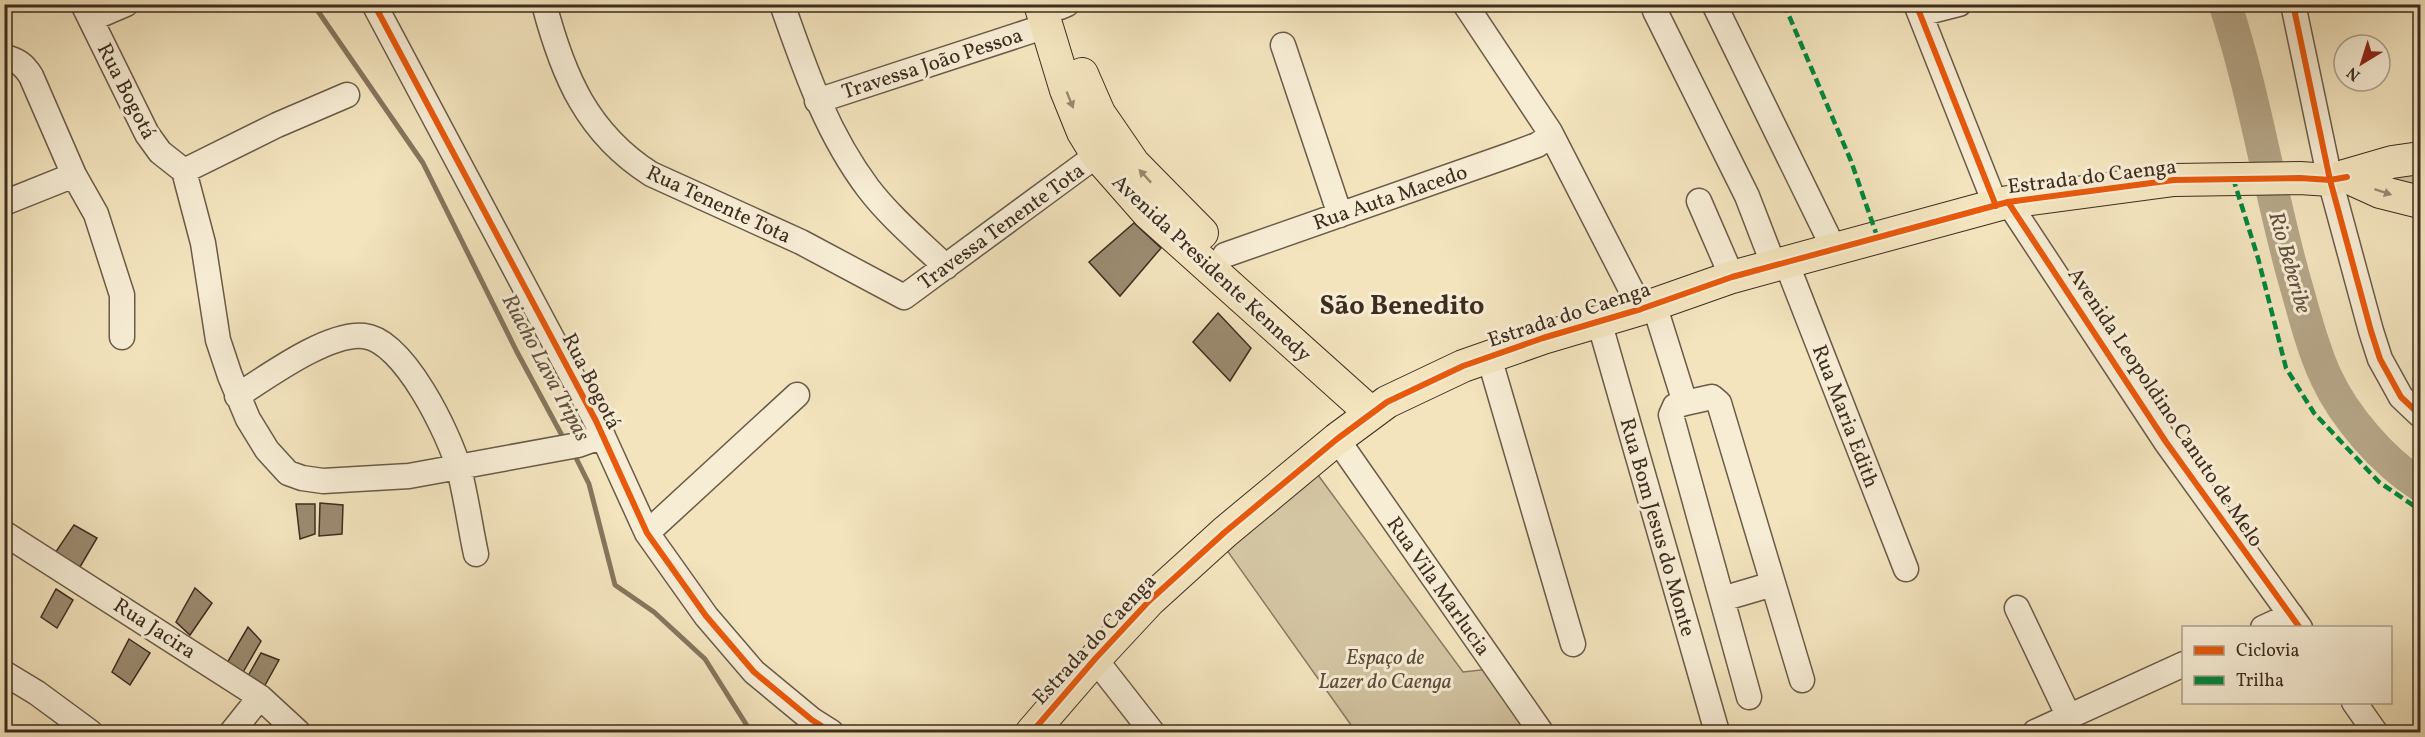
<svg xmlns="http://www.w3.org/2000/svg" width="2425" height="737" viewBox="0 0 2425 737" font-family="Vollkorn,serif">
<rect width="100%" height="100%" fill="#f3e4be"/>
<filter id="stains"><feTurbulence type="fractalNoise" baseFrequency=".00333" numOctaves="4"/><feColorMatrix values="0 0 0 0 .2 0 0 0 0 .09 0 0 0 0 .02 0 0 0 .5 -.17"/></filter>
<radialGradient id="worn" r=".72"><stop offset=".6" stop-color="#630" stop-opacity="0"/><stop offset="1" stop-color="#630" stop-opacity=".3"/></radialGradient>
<path fill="#d4c5a3" stroke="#887962" stroke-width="1.5" d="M2420,165V190L2373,177Z
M1318,475L1463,672L1490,669L1534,732H1356L1226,549Z"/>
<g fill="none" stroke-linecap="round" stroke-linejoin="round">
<path stroke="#85765e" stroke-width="5" d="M313,4L423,163L517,352L565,441
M574,454L589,484L615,585L654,612L705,659L751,732"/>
<path stroke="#b5a688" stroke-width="33" d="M2225,4C2255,95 2269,190 2295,282C2304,313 2312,347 2326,377C2345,418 2383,461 2420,485"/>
</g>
<path fill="#9c8c72" stroke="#3d2d20" stroke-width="1.5" d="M1134,223L1161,248L1120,296L1089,262Z
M1218,313L1251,348L1230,381L1193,342Z
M320,503L343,505L342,534L319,536Z
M296,504H315V534L300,539Z
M74,525L97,538L77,572L55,553Z
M195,588L212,603L190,635L176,622Z
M56,589L73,600L57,628L41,617Z
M248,627L261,641L242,674L227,663Z
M129,639L150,653L130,685L112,672Z
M261,653L279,660L264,687L248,676Z"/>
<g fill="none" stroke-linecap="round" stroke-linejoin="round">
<defs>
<path id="minor" d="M83,4L147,134L160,152L184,171L203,243L218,340L230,376L248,419L267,450L288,473L302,478L323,481L409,476L578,445L603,436
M374,4L596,421L647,533L706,616L754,672L812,720L831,732
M544,4C563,76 587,133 651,174L801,242L904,297L1097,155
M782,4C805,69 826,132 868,188C890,217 920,242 946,267
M1714,4L1834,249
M1916,4L1996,206
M2293,4L2330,180L2371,331L2380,359L2401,397L2420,415
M1060,7L1067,4
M1655,11L1747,196L1774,266
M1920,14L1959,4
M91,19L126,4
M1283,45L1340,215
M4,57C18,60 24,65 31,76L74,175L96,214L122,295V337
M817,101L1046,26
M1550,132L1641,309
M184,171L277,125L347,95
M1699,201L1732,277
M2008,202L2166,442L2300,628
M4,203L74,175
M1225,255L1510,155L1537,145L1546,139L1550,132L1465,4
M1786,262L1906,569
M1654,304L1685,403L1712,397L1719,403L1802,680
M1599,321L1717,732
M1489,357L1573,644
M237,396C267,377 328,332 364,336C404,340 449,434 459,469C466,496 470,526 476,554
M1685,403L1675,406L1671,415L1749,697
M1337,439L1541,732
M4,533L260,697L298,732
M647,533L797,395
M1722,599L1773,584
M2017,608L2069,717
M2263,628L2291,615
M1095,659L1152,732
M4,673L37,693L90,732
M2354,702L2375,732
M232,732L260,697
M2035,732L2184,664"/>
<path id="major" d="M1040,4L1066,90L1083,132L1097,155L1148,213L1371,413
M1082,74L1099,113L1134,164L1202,233
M2347,177L2380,192L2420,202
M1032,732L1095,659L1149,601L1225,532L1337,439L1387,402L1463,366L1543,338L1641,309L1732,277L2008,202L2174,180L2300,178L2330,180L2392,162L2420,158"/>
</defs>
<use href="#minor" stroke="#6a5b48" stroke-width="27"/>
<use href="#major" stroke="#3d2d20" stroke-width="34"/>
<use href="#minor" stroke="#f7edd5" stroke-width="24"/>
<use href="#major" stroke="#f3e4be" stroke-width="32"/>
<path stroke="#00873e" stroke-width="4.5" stroke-dasharray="9 4.5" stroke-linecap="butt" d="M1784,4L1851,161L1877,236
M2233,178L2258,258L2286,368L2314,413L2379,482L2420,510"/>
<defs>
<path id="cycleway" d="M374,4L596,421L647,533L706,616L754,672L812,720L831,732
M1916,4L1996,206
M2293,4L2330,180L2371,331L2380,359L2401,397L2420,415
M2008,202L2166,442L2300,628
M1032,732L1095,659L1149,601L1225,532L1337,439L1387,402L1463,366L1543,338L1641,309L1732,277L2008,202L2174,180L2300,178L2330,180L2347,177"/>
</defs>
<use href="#cycleway" stroke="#f7edd5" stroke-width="10"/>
<use href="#cycleway" stroke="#e8590c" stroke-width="6"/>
</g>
<defs><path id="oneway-solid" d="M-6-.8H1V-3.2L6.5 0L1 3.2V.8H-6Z" transform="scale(1.5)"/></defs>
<g fill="#98886f">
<use href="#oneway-solid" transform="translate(1070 100) rotate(68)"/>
<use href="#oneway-solid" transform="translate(1145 176) rotate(-133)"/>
<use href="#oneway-solid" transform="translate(2383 192) rotate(18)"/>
</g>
<g text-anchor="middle" stroke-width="6" stroke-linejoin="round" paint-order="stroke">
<g font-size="21" fill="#3d2d20" stroke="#f7edd5">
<text transform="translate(932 63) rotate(-18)" y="7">Travessa João Pessoa</text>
<text transform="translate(127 91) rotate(63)" y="7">Rua Bogotá</text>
<text transform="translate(2092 176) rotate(-7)" y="7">Estrada do Caenga</text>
<text transform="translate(1390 197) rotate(-19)" y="7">Rua Auta Macedo</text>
<text transform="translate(719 204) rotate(25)" y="7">Rua Tenente Tota</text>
<text transform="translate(1001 226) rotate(-36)" y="7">Travessa Tenente Tota</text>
<text transform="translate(1212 268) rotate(43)" y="7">Avenida Presidente Kennedy</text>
<text transform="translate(1569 314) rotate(-18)" y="7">Estrada do Caenga</text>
<text transform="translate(592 381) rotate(63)" y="7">Rua Bogotá</text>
<text transform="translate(2166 407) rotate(56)" y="7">Avenida Leopoldino Canuto de Melo</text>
<text transform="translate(1846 416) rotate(69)" y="7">Rua Maria Edith</text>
<text transform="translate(1658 527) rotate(74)" y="7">Rua Bom Jesus do Monte</text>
<text transform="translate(1439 586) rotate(55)" y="7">Rua Vila Marlucia</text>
<text transform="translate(155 628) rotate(33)" y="7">Rua Jacira</text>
<text transform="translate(1094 639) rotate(-47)" y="7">Estrada do Caenga</text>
</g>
<g font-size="21" font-style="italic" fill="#5b4b3a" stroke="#f7edd5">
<text x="1385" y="664">Espaço de<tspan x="1385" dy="24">Lazer do Caenga</tspan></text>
</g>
<g font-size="22" font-style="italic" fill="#61513f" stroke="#f7edd5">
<text transform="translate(2291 262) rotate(74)" y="8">Rio Beberibe</text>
<text transform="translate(547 367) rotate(62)" y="8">Riacho Lava Tripas</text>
</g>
<g font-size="27" font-weight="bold" fill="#3d2d20" stroke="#f7edd5">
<text x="1402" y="314">São Benedito</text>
</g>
</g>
<rect width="2425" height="737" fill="none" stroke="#f3e4be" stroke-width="24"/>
<rect x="6" y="6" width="2413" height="725" fill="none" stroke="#3d2d20" stroke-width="3"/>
<rect x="12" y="12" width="2401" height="713" fill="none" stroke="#3d2d20" stroke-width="1.5"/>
<rect x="2182" y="626" width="210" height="78" fill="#f7edd5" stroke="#ada08d" stroke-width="1.5"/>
<rect x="2194" y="646" width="30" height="9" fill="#e8590c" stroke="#ada08d" stroke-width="1.5"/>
<text x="2236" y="656" font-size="18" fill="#3d2d20">Ciclovia</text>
<rect x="2194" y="676" width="30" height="9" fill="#00873e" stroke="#ada08d" stroke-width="1.5"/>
<text x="2236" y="686" font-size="18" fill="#3d2d20">Trilha</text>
<g transform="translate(2362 63) rotate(218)"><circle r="28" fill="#f7edd5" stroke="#ada08d" stroke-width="1.5"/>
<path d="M0-4.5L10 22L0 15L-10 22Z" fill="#8f2418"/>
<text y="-9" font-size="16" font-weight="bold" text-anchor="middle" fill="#3d2d20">N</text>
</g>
<rect width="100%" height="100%" filter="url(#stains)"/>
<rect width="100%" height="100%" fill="url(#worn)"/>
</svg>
